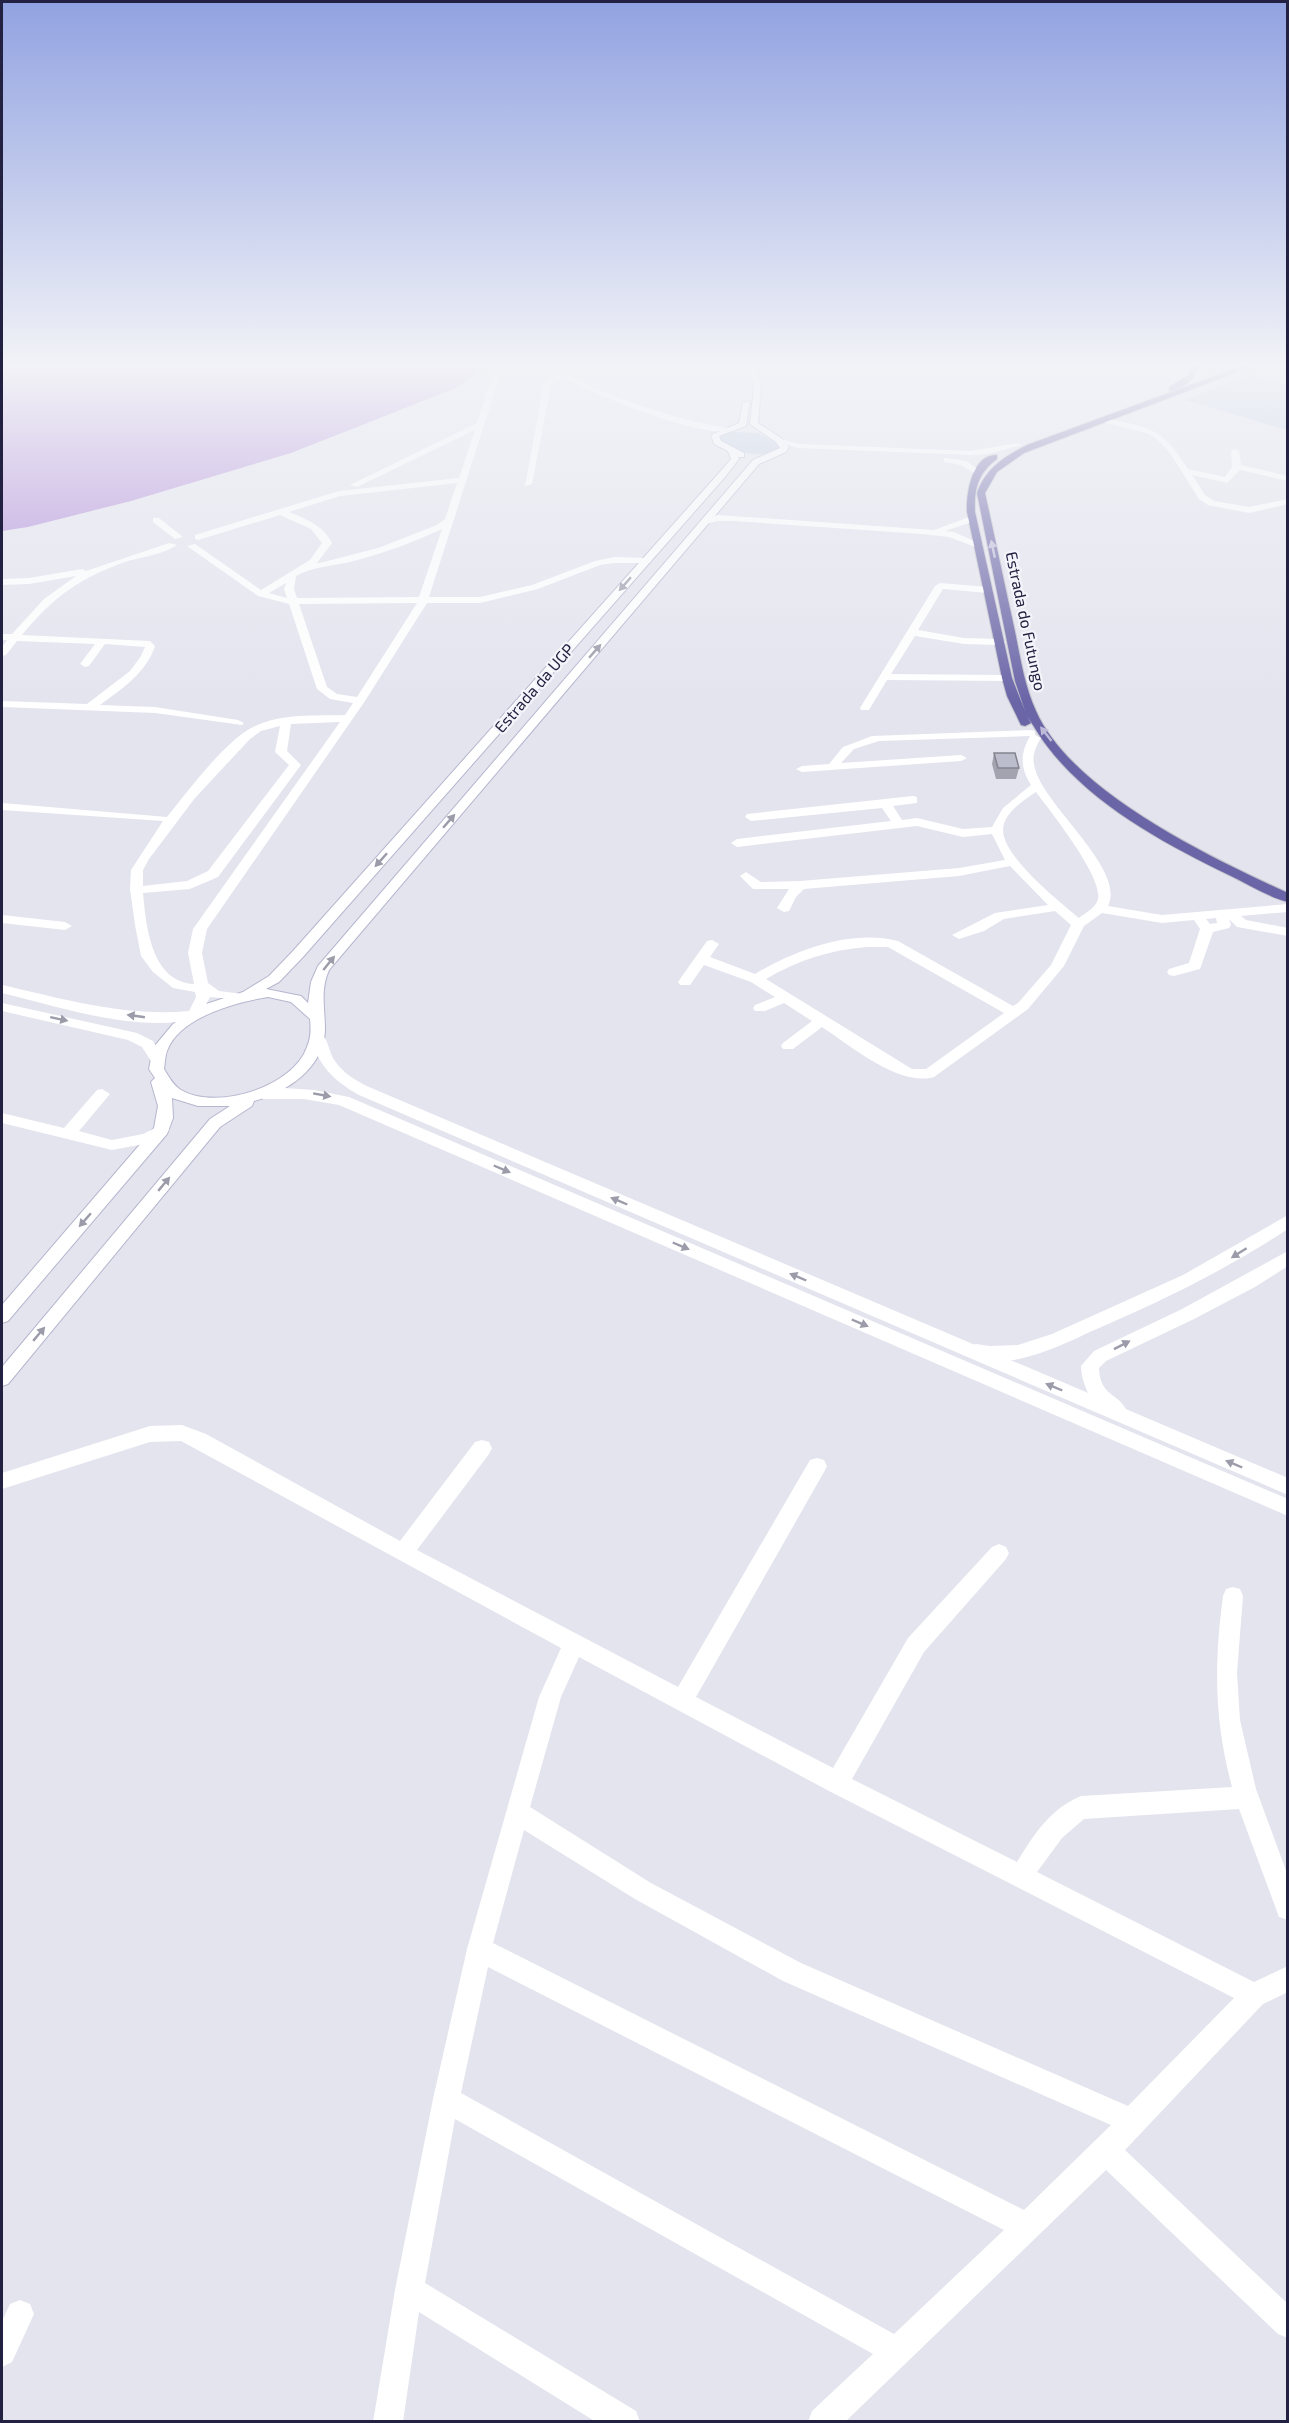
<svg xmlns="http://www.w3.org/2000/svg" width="1289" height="2423" viewBox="0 0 1289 2423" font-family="'Exo 2',sans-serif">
<rect width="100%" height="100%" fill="#e3e4ee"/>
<path fill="#bbcae0" d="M1250,374L1287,384V430L1185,400Z
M731,432L758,433L779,444L780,449C758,460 740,452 720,441L721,436Z"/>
<path fill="#ae88d7" d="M2,363H492L456,388L291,453L131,501L28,527L2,531Z"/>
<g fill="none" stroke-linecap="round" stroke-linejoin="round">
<defs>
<path id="secondary" d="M747,363H754L761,387L758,423L781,438L789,447L786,452L759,464L329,970C320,991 325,1008 325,1030C324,1068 287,1092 254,1101L252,1106L220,1127L8,1384L2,1386V1367L210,1119L230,1106H198L172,1098L173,1118L167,1134L8,1321L2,1323V1305L154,1128L158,1106L151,1082L155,1078L149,1069L153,1048L173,1024L200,1006L243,992L269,976L293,951L719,473L731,459L728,451L714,444L711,435L739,423L743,403L750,401L746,426L719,436L721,441L744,453V457H738L739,459L725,477L303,957L279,982L266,989L301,996L308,1003L311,982L318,966L753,460L780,448L776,442L750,424L754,387ZM268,997L291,1002L310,1019C311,1029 311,1038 307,1047C293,1087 217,1111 181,1090C173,1085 169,1077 164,1069C165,1063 165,1056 167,1051C179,1017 237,1002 268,997Z"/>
<path id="primary" d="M1192,363H1199C1199,377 1182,390 1169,391V387L1189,375Z
M1250,363H1261L1024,453L997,472L985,493C995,538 1004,582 1014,627C1020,655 1024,685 1036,711C1071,791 1211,858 1288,893V902C1268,897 1248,884 1229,875C1165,844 1092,805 1047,746C1040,737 1034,726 1027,716L1031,723L1025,726L1021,725L1007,696L1002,678L967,512C966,494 972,454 997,455V459C978,473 974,489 975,512L1012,678L1025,711L1015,681L977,493C986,468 1004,457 1027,445Z"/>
</defs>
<use href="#secondary" stroke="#b6b6cf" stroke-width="2"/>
<use href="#primary" stroke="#c1c1ca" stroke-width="2"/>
<path fill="#fff" fill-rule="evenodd" d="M512,363H523L501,372L429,597H480L532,585L595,561L615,557L646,558L651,561L649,563H615L600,565L538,589L480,603H427L365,701L207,929L202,953L208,983L219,991L243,994L245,997L243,1000L210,997L199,1018C138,1034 61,1007 2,993V985C64,999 125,1017 189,1011L196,997L195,992L173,988L153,972L141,956L135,925L130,889L131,870L163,821L2,810V803L167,817C188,791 225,741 253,727C280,713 316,716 345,715L353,703L330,699L317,689L289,604L258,596L187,546L195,544L261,590L310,560L322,543L311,529L280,515L198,540L195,539V535L339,491L459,478L475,430L357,487L350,485L477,423L494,371ZM457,483L445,519L437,525L378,548L320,563H317L332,543C323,525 306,519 289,512L340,496ZM442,529L419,597L297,598L294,589L296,576C313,566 335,566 354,561C384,553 414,542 442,529ZM286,583L284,589L287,598L269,593ZM417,603L357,697L337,694L327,687L299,604ZM340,722L193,929L188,953L194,984C151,982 146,925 143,893L190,889L218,877L301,765L287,751L291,724ZM280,726L275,752L289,765L208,871L187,881L143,886V870L149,859L195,798L250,739L261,731Z
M543,363H551L591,387L636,404L691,421L733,429C711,443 587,392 563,377L551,385L532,484L525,486L544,384L556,375Z
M1105,418C1153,429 1160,426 1188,469L1225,477L1232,467L1231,451L1235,449L1239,451L1241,465L1288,476V481L1240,470L1227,483L1192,475L1205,495L1214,501L1249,507L1288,499V504L1249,513L1208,505L1199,499L1170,453L1157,439L1147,433L1102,422L1101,420Z
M153,518H159L183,537L175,539L153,522Z
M169,543L177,545C164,554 143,557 128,561C81,577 53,597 22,635L150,641L155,646C146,673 123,688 100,705L155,707L238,720L244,723L242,725L155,713L2,707V701L87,704L130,671L141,656L145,647L105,644L89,666L85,667L80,664L95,644L17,641L6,655L2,656V647L7,640H2V634H12L44,599L76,576L29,584L2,585V579L29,578L82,569L86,571Z
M940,583L988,587L993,590L988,593L943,589L918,630L964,638L1000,639L1005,642L1000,645L964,644L915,636L891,674L1007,675L1012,678L1007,681L887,680L869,710H861L860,708L935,586Z
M1031,730L1035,731V735L1041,738C1036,746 1032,755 1034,764C1039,803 1127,868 1108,906L1162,915L1288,904V912L1241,916L1246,920L1288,928V936L1237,927L1229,919L1231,925L1229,928L1213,932L1200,969L1174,976L1169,975L1167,972L1169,969L1189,963L1200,929L1194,920L1162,923L1102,913L1084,926L1064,966L1028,1009L934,1077C899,1087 851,1046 822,1027L793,1049H783L781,1046L783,1043L812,1021L784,1003L765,1011H755L753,1008L755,1005L775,997L751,982L704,965L690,985H680L678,982L680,979L707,941L712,940L719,944L710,957L755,974C795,950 851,929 898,941L1013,1006L1018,1003L1051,965L1071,925L1055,911L1004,919L984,931L959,939L952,935L995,913L1048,905L1010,866L959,876L804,889L796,897L789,911L784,912L777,908L789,889H753L740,876L746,872L761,882L800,881L959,868L1005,860L992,834L963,837L917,826L737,847L731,843L737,839L891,821L882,808L751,821L745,817L747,814L913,796L917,797V803L893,806L902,820L917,818L963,829L992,827L1003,808L1031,785C1020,768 1020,754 1030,736L879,741L854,749L841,763L961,755L967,758L961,761L802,772L796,769L802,766L829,764L843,747L872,736ZM1036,792C1051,812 1103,877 1098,899C1096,908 1085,913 1079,918C1059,901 1003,857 1003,830C1003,813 1024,800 1036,792ZM1216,918L1217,923L1210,924L1206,919ZM867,947H888L1004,1013L926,1069H912L766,979C798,960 830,950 867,947Z
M2,915L65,922L72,926L65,930L2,923Z
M2,1003L137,1033L153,1041L163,1058L161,1061H151L142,1047L128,1040L2,1011Z
M102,1089L110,1094L79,1131L112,1140L143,1134L161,1125L167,1126L169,1130L155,1142L112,1150L2,1123V1113L64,1128L97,1090Z
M1288,1215V1229C1226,1270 1160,1302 1092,1331C1069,1342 1045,1353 1019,1359C1003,1362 986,1361 970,1356L967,1351L970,1346L976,1344L990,1346L1018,1345L1052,1334L1183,1275Z
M1288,1251V1266L1255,1287L1194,1319L1106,1361L1099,1368C1100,1397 1118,1392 1127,1411L1125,1416C1099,1425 1081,1386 1081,1366L1094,1351L1182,1309Z
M182,1425L206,1434L400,1541L475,1442L482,1440L489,1442L492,1448L489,1454L417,1550L678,1687L810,1460L817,1458L824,1460L827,1466L824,1472L696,1697L833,1768L908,1638L992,1547L999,1544L1006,1547L1009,1553L1006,1559L924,1652L852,1779L1017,1862C1034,1834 1050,1809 1081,1796L1232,1787C1214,1720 1214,1664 1223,1596L1226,1589L1233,1587L1240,1589L1243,1596L1237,1673L1240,1720L1256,1789L1288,1876V1920L1279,1917L1239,1809L1084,1819L1062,1838L1037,1872L1254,1982L1288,1966V1992L1263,2004L1125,2150L1288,2304V2338L1278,2334L1106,2170L845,2422H808L812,2411L873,2354L455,2119L425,2283L636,2411L640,2422H596L419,2312L403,2422H373L395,2290L433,2099L467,1949L539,1697L561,1648L181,1441L150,1442L2,1489V1473L150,1426ZM579,1657L829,1791L1234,1998L1128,2106L801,1963L651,1883L530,1807L561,1697ZM524,1830L635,1899L783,1981L1111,2125L1024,2210L493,1943ZM488,1967L1004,2230L894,2334L461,2093Z
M20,2300L30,2304L34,2314L12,2362L2,2367V2321L10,2304Z"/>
<path fill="#fff" fill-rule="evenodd" d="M781,439L799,444L971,451L1018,443L1022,445L987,454L971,455L799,448L778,443L777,441Z
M947,458L966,461L981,471L974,473L961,465L944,462V458Z
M717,515L934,530L972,516L975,517V521L945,531L954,532L983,545L978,548L949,537L922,534L735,521H717L706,524L702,521Z
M318,1033C329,1036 328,1052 335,1061C343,1073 356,1081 369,1087L1288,1478V1495L359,1095C334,1081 318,1065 311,1038Z
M284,1088L314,1090L349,1097L1288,1499V1516L339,1105L304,1099H263L255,1094L263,1089Z"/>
<use href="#secondary" fill="#fff" fill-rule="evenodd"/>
<use href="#primary" fill="#6a65a7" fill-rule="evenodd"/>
</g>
<path fill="#a2a3af" d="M994,753L1019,768L1016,779H996L992,764Z"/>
<path fill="#bcbdcc" stroke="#84848f" stroke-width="1.5" d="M994,753H1015L1019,768H998Z"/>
<defs><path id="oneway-solid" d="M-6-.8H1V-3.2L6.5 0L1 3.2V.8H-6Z" transform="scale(1.5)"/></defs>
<g fill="#bdbbd9">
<use href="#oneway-solid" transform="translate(993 549) rotate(-102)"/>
<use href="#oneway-solid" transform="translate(1046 734) rotate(-128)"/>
</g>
<g fill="#9c9baa">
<use href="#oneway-solid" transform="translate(625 584) rotate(131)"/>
<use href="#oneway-solid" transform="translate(595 651) rotate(-49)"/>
<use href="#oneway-solid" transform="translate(449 821) rotate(-49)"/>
<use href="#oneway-solid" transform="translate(381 860) rotate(132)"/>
<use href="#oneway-solid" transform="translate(329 963) rotate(-51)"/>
<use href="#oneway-solid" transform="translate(136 1016) rotate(-172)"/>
<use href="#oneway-solid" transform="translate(59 1019) rotate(12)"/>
<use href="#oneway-solid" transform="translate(322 1095) rotate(10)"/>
<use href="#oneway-solid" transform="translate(502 1169) rotate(23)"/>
<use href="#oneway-solid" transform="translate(164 1184) rotate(-50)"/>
<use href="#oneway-solid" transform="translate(619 1201) rotate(-157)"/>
<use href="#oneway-solid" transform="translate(85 1220) rotate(131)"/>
<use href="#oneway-solid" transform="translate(681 1246) rotate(23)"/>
<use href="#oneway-solid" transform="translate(1239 1253) rotate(148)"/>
<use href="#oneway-solid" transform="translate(798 1277) rotate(-157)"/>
<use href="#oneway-solid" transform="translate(860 1323) rotate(23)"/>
<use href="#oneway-solid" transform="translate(39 1334) rotate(-50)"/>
<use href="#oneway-solid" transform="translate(1122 1345) rotate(-27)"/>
<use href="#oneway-solid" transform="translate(1054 1387) rotate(-157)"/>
<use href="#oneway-solid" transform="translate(1234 1464) rotate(-157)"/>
</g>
<linearGradient id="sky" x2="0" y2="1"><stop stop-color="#91a2e1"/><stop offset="0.52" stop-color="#f2f3f7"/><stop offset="1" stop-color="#f2f3f7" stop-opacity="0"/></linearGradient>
<rect width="1289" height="703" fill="url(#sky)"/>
<g text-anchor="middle" stroke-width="4.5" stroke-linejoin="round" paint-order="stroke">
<g font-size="16" fill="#232141" stroke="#f4f5fa">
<text transform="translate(1026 621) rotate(78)" y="6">Estrada do Futungo</text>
<text transform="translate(534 688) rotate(-49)" y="6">Estrada da UGP</text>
</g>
</g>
<rect width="1289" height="2423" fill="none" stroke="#232141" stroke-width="6"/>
</svg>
